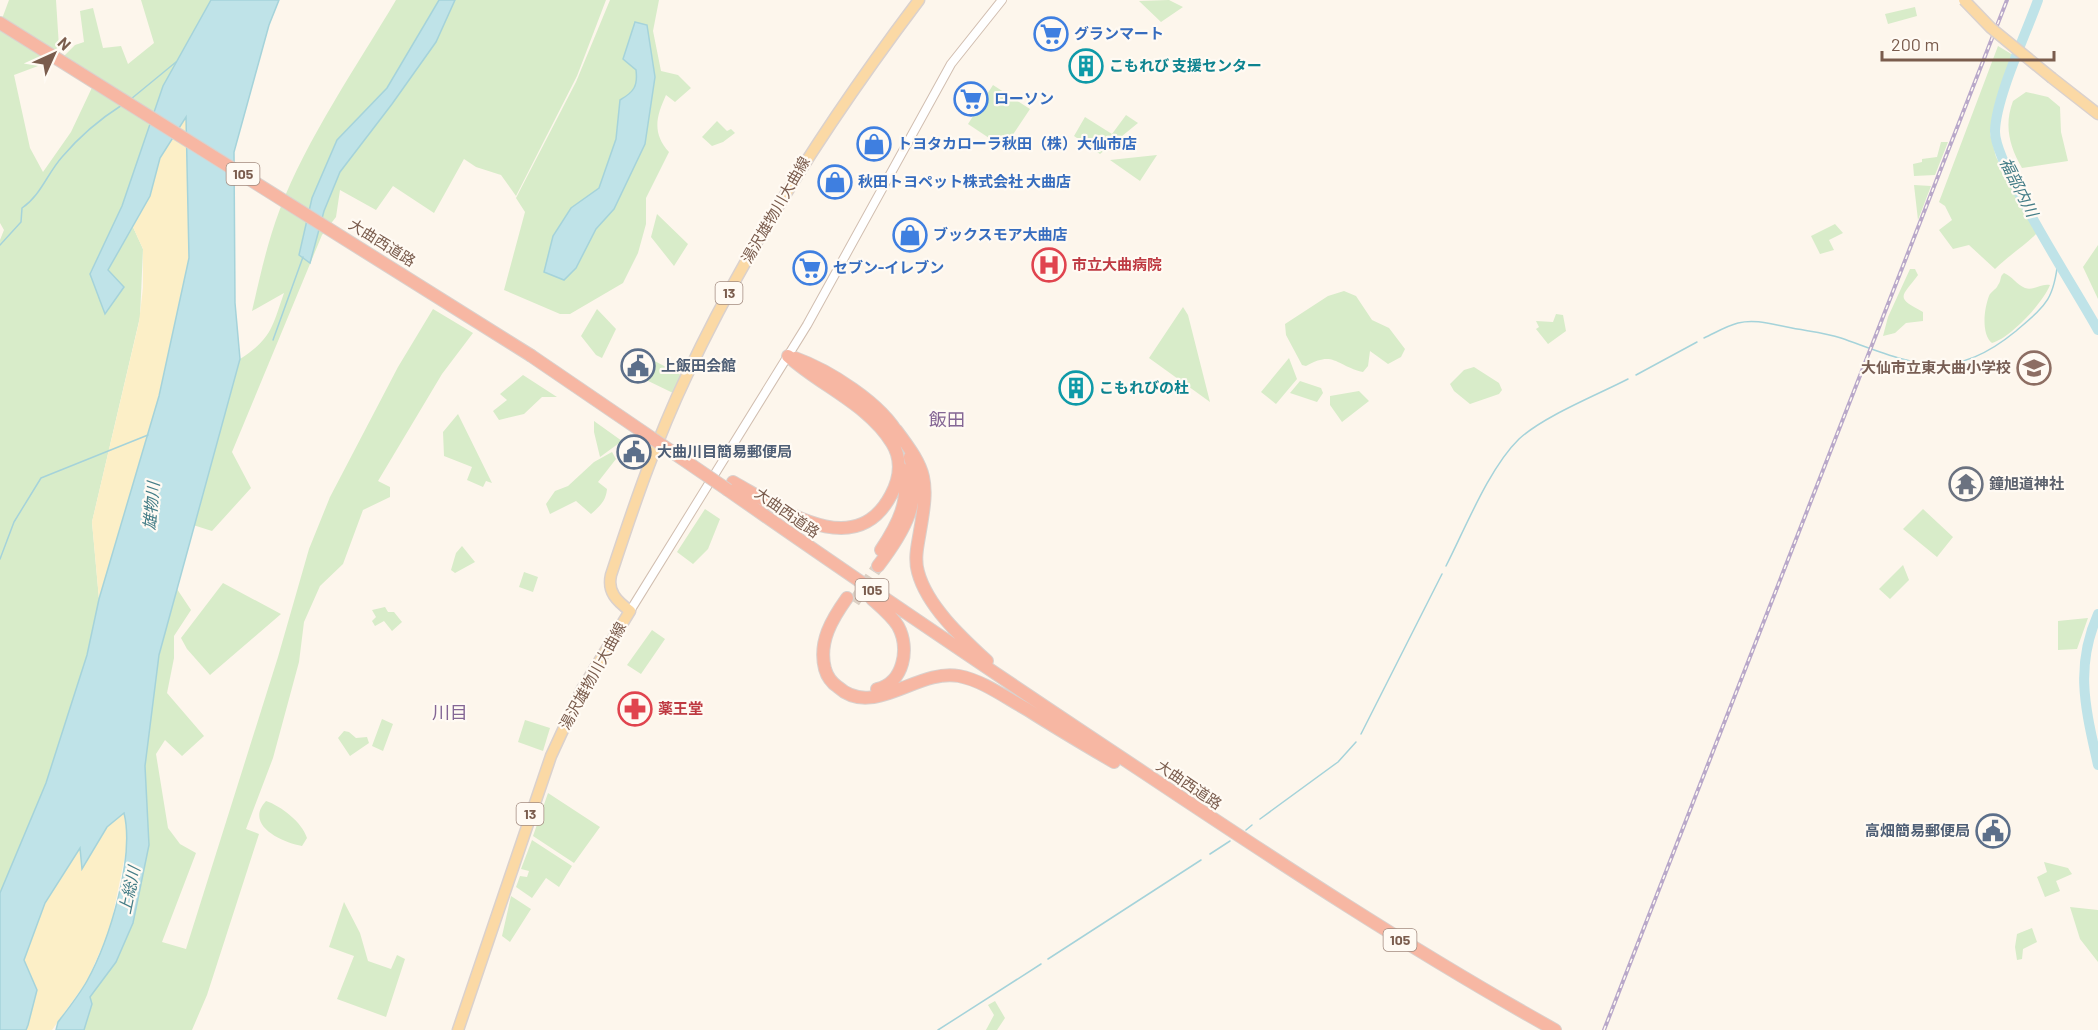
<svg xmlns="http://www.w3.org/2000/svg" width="2098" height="1030" viewBox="0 0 2098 1030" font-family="Barlow,'Noto Sans JP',sans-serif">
<rect width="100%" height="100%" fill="#fdf6ec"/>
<path fill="#d8ecc9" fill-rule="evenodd" d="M9,0H56L59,47L46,63L14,75L30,148L43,172L71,132L97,77L64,56L75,45L84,42L80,11L93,8L103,48L121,46L128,64L154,43L141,0H211L163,86L122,206L90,273L106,313L108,270L133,227L143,249L140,317L92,522L99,599L87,655L46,783L0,893V240L4,230L0,223V24Z
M396,0H439L387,88L337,140L312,198L299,254L310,263L324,211L340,172L392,104L436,42L455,0H606L577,76L516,196L501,175L476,167L464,159L434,213L393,186L376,210L340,190L336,217L322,235L232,452L251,488L212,531L193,525L240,359C271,339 272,328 284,293L252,311C260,277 267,243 280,209C306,140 358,64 396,0Z
M610,0H659L653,31L661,71L678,75L691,88L675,102L666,95C656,117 652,133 669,152L646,198V224L638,253L623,283L570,314H560L504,290L525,212L516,198L576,82ZM635,22L647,25L655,77L645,144L614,209L596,229L553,236L571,208L599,188L616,139L620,100C635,92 637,86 637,70L630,64Z
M1169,0L1183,7L1161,22L1139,1Z
M1915,7L1917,16L1888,24L1885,14Z
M1998,46L2013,55L1990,133L1996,157L2038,232C2025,246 2009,255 1995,269L1969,245L1953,249L1939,230L1952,220L1945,206L1939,202Z
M993,85L1030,109L1004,148L968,124Z
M2026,92L2048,97L2060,107L2061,132L2068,161L2022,168C2009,146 2004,125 2013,101Z
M1126,115L1138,123L1100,154L1074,136L1085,117L1112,134Z
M717,121L727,131L731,129L735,133L723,142L712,146L702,137Z
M1941,142H1948L1935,175L1914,176L1913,164L1922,162V159L1937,157Z
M1157,155L1140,181L1110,160Z
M1914,185L1931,186L1918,220Z
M657,214L688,244L674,266L651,237Z
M1835,224L1843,233L1829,240L1834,250L1820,254L1811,236Z
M2098,245V299L2083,267Z
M1910,269H1915L1918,275C1902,297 1894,297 1923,312V321L1906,323L1895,333L1883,336L1888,317Z
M2004,273C2012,276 2017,285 2025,288C2034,291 2041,283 2050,285C2043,303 2010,338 1992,343C1981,334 1984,309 1989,296C1991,291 1996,290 1998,285C2002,280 1999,277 2004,273Z
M1344,291L1356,296L1372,320L1389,328L1405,349L1401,357L1388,364L1370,351L1368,366L1363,372C1335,365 1334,350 1306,366L1302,365L1286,335L1285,324L1328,296Z
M1183,307L1188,315L1210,402L1149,358Z
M433,309L473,333L442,374L378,481L390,487V497L363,510L343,564L320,586L304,622L299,662L273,758L246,829L259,834L207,995L192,1030H84L92,1004L90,997L116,962L133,923L149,845L145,766L159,655L177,589L191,610L174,636V658L167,693L204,736L182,756L165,740L156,754L168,828L180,844L196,853L162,942L186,949L278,657L309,549L330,497L398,367Z
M597,309L616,329L602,358L596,355L581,336Z
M1556,314L1563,315L1566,331L1548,344L1536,329L1539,327L1536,321L1553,322Z
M649,358L681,375L673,393L640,377Z
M1289,358L1297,379L1276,404L1261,392Z
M1474,367L1499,383L1502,390L1499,394L1470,404L1454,391L1450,384L1464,370Z
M523,375L557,397H542L524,414L499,420L493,411L507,400L500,394Z
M1300,381L1321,388L1323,393L1317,402L1290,393Z
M1359,391L1369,401L1342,422L1330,405V396Z
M458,414L492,483L486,481L483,487L467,480L472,467L444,456L443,432Z
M594,421L622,441L600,457L594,432Z
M612,452L616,459L598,482L607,489C606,501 600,506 591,514L576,501L550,514L546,504L555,491L568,486L594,462Z
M705,509L720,519L708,549L693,564L677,552Z
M1923,509L1953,537L1937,557L1903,529Z
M462,546L475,562L455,573L451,570L456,553Z
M1903,565L1909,580L1890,599L1879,589Z
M524,572L538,577L533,592L519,587Z
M223,583L281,614L210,675L187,649L181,638Z
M385,607L388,612H394L402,622L392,631L384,621L375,626L372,621L376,617L372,610Z
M2088,618L2077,649L2058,650V621Z
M652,630L665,639L641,674L627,665Z
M382,719L393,724L383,751L372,746Z
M525,720L550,728L543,751L518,742Z
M344,731L349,732L356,738L367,737L369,743L350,756L338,738Z
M548,793L600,827L574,863L533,836Z
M266,801C281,806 302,822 307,838L302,846C281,842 244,825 266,801Z
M532,840L572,866L559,887L546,878L532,898L516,887L520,876L527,877L529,871L521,869Z
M2044,862L2068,868L2072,874L2056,881L2060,891L2045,897L2037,877L2047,872Z
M511,896L531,909L510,942L502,936Z
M344,902L360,933L368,961L391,969L397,955L405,959L386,1017L337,999L354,956L329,947Z
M2070,907L2098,910V962L2080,939Z
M2032,928L2037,942L2023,949L2022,959L2017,960L2015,947L2017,934Z
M995,1001L1005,1018L997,1030H986L994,1015L988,1005Z"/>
<path fill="#fcefc7" d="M186,115L189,258L159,396L99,599L92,522L139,322L143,288V249L133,227L150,196L160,158Z
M124,813L128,841L110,929L87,981L52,1030H26L37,990L24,960L45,903L80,847L82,868L107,827Z"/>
<path fill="#bfe3e8" stroke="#a5d3da" stroke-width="1.5" d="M211,0H279L269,25L234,152L235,303L240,359L159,655L145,766L149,845L133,923L116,962L90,997L92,1004L84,1030H56L58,1022C68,1009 79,995 87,981C109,941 135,858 124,813L107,827L82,869L80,848L45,903L24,960L37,990L28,1025L26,1030H0V893L46,783L87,655L99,599L159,396L189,258L186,117L160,158L150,196L108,270L124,287L105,314L90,274L122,206L163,86Z
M439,0H455L436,42L392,104L340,172L324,211L310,263L299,255L312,198L337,140L387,88Z
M635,22L647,25L655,77L645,144L614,209L596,229L576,268L564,280L544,272L553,236L571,208L599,188L616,139L620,100C634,92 638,86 636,70L623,59Z"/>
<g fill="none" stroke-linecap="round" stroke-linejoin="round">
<path stroke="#a5d3da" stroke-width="1.5" d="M131,99L176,62
M0,245L21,222L22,208C41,195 47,174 62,157C79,137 100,119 122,105
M1704,338C1715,333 1726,326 1738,323C1755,319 1771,324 1787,327C1805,331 1824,332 1841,338C1912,363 1950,385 2016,331C2046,305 2054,300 2058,260
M273,340L303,257
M1636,375L1697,342
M0,559L14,522L41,478L148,435
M1446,566C1465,529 1489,468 1519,439C1544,416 1597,395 1628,379
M1361,734L1442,574
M1260,819L1338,762L1356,742
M1246,830L1252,825
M1210,854L1230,841
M1048,959L1201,860
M938,1030L1041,964"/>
<path stroke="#bfe3e8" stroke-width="10" d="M2038,0C2026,34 1996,97 1995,131C1994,164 2078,293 2098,330
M2098,614C2074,668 2086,710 2098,765"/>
<path stroke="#dcd0c4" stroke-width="12" stroke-dasharray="12 6" stroke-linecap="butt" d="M854,602L878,566"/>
<defs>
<path id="minor" d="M630,611L807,325L951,64L1002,0"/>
<path id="major" d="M2052,78L2098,114
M458,1030L551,756L581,691L630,611C617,601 607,592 611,575C633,508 656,440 687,375C750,241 830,118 919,0"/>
<path id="highway" d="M0,23L530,355
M795,358C828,370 882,403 899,436
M896,430C927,471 929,480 920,531C918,544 914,558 918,572C927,606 962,638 987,661
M733,482C778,507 855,564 891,495C900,478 902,459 892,443C868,404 821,386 788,356
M728,490C865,586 1003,679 1143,772C1278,862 1413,951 1555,1030
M881,550C897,526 912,499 902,469
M878,566C904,532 923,500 910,457
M847,598C832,619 818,642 825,669C827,676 832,683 838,687C873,719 918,668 959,676C984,681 1006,698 1028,710C1056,728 1085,745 1114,762
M872,599C881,607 892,616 898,626C910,648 904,683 877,689"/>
</defs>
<use href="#minor" stroke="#d1beb0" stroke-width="10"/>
<use href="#major" stroke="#dad1cd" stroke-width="13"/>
<use href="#highway" stroke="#dad1cd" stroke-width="14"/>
<use href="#minor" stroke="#fff" stroke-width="8"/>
<use href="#major" stroke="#fbd9a5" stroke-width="10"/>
<use href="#highway" stroke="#f7b7a3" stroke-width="12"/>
<defs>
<path id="rail" d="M1604,1030L2007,0"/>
</defs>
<use href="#rail" stroke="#b9a8c9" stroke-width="4"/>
<use href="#rail" stroke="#fffaf3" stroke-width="1.5" stroke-dasharray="4.5" stroke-linecap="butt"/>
<defs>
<path id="major-bridge" d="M1964,0L1991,28L2052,78"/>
<path id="highway-bridge" d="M530,355L728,490"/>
</defs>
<use href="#major-bridge" stroke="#dad1cd" stroke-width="13" stroke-linecap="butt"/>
<use href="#highway-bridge" stroke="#dad1cd" stroke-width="14" stroke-linecap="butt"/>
<use href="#major-bridge" stroke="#fbd9a5" stroke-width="10"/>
<use href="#highway-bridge" stroke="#f7b7a3" stroke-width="12"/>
</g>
<defs>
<symbol id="supermarket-ring" viewBox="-11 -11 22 22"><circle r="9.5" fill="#fffaf3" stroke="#3f7fe0" stroke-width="1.5"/><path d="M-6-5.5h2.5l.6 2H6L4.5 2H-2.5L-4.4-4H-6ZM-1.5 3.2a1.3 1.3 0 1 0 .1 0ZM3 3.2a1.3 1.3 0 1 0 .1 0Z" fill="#3f7fe0"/></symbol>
<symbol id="building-ring" viewBox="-11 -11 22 22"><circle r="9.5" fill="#fffaf3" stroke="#0f9aa8" stroke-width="1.5"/><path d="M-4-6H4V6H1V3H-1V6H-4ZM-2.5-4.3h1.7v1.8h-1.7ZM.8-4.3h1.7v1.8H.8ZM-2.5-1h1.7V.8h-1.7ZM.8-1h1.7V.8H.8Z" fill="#0f9aa8"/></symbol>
<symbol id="shop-ring" viewBox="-11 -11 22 22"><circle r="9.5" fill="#fffaf3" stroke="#3f7fe0" stroke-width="1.5"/><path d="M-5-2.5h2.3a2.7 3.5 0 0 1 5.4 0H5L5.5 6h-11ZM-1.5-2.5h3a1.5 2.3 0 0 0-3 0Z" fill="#3f7fe0"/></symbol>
<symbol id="hospital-ring" viewBox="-11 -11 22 22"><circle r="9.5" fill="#fffaf3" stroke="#e0444e" stroke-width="1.5"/><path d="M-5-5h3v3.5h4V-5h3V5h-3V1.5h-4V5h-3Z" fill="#e0444e"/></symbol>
<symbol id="civic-ring" viewBox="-11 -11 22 22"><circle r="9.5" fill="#fffaf3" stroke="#5c6f8a" stroke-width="1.5"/><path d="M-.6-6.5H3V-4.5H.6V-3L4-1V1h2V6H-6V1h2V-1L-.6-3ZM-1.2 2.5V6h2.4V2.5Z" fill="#5c6f8a"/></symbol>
<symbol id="school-ring" viewBox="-11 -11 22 22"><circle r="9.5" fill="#fffaf3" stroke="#8d6e63" stroke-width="1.5"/><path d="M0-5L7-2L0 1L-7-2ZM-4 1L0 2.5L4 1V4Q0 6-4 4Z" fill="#8d6e63"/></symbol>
<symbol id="temple-ring" viewBox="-11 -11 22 22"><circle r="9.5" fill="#fffaf3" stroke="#6b7280" stroke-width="1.5"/><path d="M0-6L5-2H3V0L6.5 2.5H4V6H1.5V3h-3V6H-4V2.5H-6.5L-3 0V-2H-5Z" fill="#6b7280"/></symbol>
<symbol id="pharmacy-ring" viewBox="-11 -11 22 22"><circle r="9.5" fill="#fffaf3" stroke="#e0444e" stroke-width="1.5"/><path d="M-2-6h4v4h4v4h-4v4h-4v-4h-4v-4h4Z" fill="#e0444e"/></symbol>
</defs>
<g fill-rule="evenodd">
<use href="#supermarket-ring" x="1032" y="15" width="38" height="38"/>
<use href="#building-ring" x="1067" y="47" width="38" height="38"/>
<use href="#supermarket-ring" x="952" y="80" width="38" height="38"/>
<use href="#shop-ring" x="855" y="125" width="38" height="38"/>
<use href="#shop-ring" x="816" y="163" width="38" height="38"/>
<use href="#shop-ring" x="891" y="216" width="38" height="38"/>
<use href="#hospital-ring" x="1030" y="246" width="38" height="38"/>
<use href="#supermarket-ring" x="791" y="249" width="38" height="38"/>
<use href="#civic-ring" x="619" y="347" width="38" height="38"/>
<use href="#school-ring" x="2015" y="349" width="38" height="38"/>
<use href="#building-ring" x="1057" y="369" width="38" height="38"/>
<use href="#civic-ring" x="615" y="433" width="38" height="38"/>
<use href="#temple-ring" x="1947" y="465" width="38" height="38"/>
<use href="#pharmacy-ring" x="616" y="690" width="38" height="38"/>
<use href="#civic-ring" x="1974" y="812" width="38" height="38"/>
</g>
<g text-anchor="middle" stroke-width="4.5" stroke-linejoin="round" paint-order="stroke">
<g fill="#fffaf3" stroke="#a28b7f" stroke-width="1.5">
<rect x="226.5" y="163" width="33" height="22" rx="4.5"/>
<rect x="715.5" y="282" width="27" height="22" rx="4.5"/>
<rect x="855.5" y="579" width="33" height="22" rx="4.5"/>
<rect x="516.5" y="803" width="27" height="22" rx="4.5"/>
<rect x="1383.5" y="929" width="33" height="22" rx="4.5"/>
</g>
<g font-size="14" font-weight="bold" fill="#7a5c4d">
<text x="243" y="179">105</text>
<text x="729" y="298">13</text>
<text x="872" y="595">105</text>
<text x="530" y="819">13</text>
<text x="1400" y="945">105</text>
</g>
<g font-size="15" font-weight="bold" fill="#366cbe" stroke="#fffaf3" text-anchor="start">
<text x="1074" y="39">グランマート</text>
<text x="994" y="104">ローソン</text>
<text x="897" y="149">トヨタカローラ秋田（株）大仙市店</text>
<text x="858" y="187">秋田トヨペット株式会社 大曲店</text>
<text x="933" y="240">ブックスモア大曲店</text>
<text x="833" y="273">セブン-イレブン</text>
</g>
<g font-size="15" font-weight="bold" fill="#0d838f" stroke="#fffaf3" text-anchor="start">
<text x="1109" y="71">こもれび 支援センター</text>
<text x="1099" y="393">こもれびの杜</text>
</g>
<g font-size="15" fill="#7a5c4d" stroke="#fffaf3">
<text transform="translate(776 210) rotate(-60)" y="5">湯沢雄物川大曲線</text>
<text transform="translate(382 243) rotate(32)" y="5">大曲西道路</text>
<text transform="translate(787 513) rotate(35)" y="5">大曲西道路</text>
<text transform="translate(593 676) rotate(-61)" y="5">湯沢雄物川大曲線</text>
<text transform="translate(1189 785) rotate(34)" y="5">大曲西道路</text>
</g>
<g font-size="15" font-weight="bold" fill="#be3a42" stroke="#fffaf3" text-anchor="start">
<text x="1072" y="270">市立大曲病院</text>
<text x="658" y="714">薬王堂</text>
</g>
<g font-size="15" font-weight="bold" fill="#4e5e75" stroke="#fffaf3" text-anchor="start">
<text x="661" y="371">上飯田会館</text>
<text x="657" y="457">大曲川目簡易郵便局</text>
<text x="1970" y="836" text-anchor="end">高畑簡易郵便局</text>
</g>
<g font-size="15" font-weight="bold" fill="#785e54" stroke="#fffaf3" text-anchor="end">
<text x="2011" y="373">大仙市立東大曲小学校</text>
</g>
<g font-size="15" font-weight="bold" fill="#5b616d" stroke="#fffaf3" text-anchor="start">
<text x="1989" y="489">鐘旭道神社</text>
</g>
<g font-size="16" font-style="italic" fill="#437c86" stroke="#fffaf3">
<text transform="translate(2019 187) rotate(63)" y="6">福部内川</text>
<text transform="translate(151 506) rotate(-85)" y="6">雄物川</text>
<text transform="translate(129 890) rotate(-78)" y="6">上総川</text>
</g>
<g font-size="18" fill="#846695" stroke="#fffaf3">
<text x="947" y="426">飯田</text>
<text x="450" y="719">川目</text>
</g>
</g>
<g transform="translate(54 54) rotate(45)" stroke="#fffaf3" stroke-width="4.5" paint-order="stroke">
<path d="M0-4.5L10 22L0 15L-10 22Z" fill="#7a5c4d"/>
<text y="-9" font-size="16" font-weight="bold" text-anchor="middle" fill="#7a5c4d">N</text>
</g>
<path d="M1882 51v9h172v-9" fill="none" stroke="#7a5c4d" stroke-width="3"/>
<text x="1891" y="51" font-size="18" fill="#7a5c4d" stroke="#fffaf3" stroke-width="4.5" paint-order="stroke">200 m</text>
</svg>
